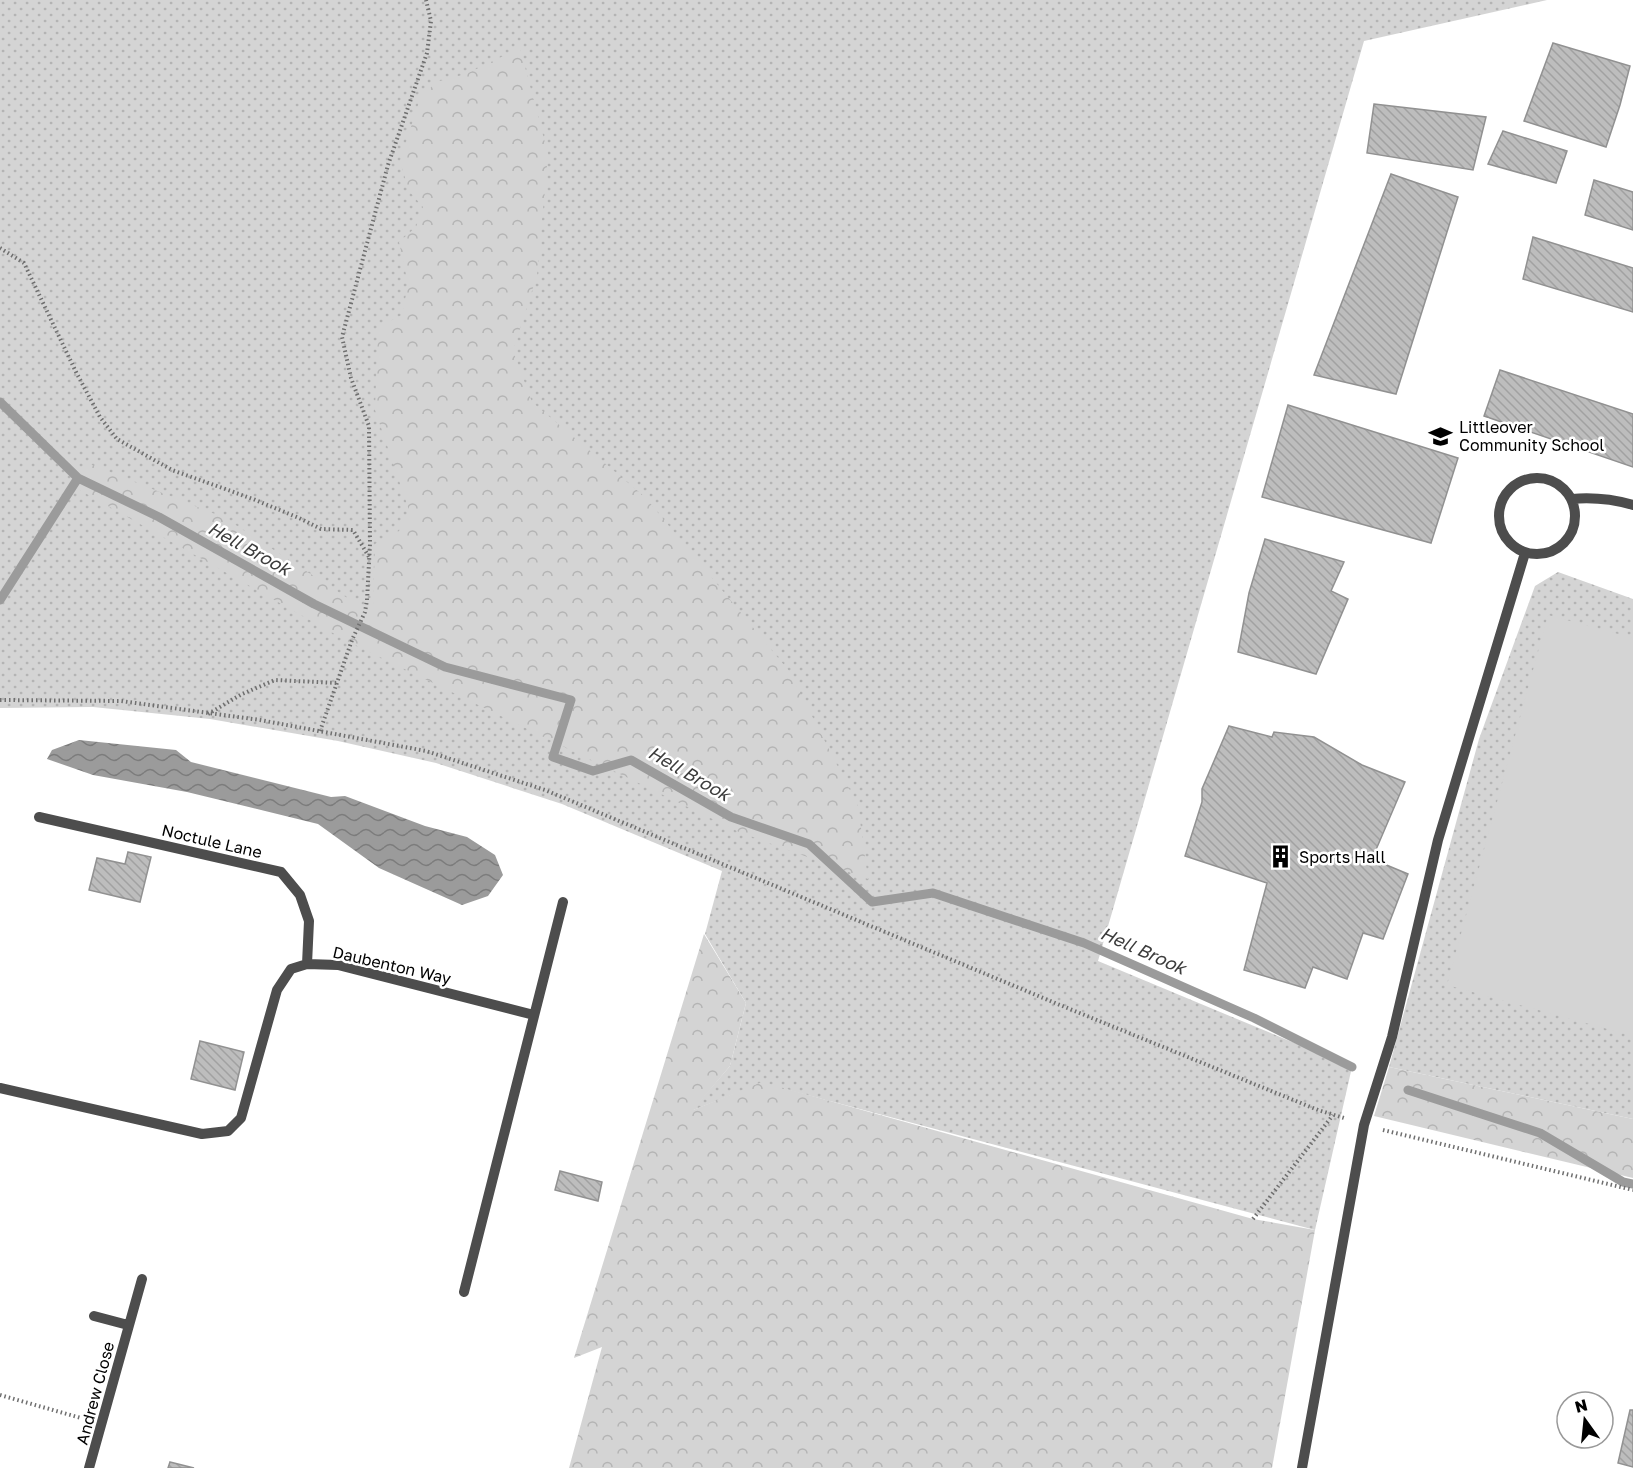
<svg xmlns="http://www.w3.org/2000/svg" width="1633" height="1468" viewBox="0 0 1633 1468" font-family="'Golos Text',sans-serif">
<defs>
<pattern id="grass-dots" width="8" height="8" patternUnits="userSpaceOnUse" patternTransform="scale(1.5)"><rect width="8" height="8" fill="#d4d4d4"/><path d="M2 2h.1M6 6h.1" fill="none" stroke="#b4b4b4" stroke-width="1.8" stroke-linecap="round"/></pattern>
<pattern id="forest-crowns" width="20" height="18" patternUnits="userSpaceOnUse" patternTransform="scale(1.5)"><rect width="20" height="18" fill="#d4d4d4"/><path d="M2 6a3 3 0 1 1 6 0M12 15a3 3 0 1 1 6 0" fill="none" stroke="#b4b4b4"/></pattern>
<pattern id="water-waves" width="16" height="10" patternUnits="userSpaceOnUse" patternTransform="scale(1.5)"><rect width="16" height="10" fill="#9b9b9b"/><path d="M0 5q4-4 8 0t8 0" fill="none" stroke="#7c7c7c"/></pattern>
<pattern id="building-back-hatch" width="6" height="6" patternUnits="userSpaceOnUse" patternTransform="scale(1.5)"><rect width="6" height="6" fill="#bdbdbd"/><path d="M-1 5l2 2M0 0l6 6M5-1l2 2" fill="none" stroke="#a1a1a1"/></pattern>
</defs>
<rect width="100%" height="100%" fill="#fff"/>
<path fill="url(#grass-dots)" d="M0,0H1547L1364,41L1098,961L1352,1067L1315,1230L762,1083L691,1111L730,1066L746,1003L705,934L722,871L562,804L436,763L338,741L210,719L93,707L0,708Z
M1558,572L1633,599V1119L1389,1067L1479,739L1535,586Z"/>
<path fill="url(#forest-crowns)" d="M520,48L548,154L537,275L513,351L532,402L645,497L789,671L858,806L868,879L739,832L347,641L69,484L87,463L225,518L355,603L373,607L375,544L399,531L409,510L375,410L378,327L402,315L408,284L399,242L416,227L423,207L409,191L400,161L420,99L436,82L466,74Z
M704,934L746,1003L730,1066L693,1110L762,1082L1253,1219L1315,1230L1272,1468H569L602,1347L574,1358Z
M1389,1067L1633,1119V1178L1374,1116Z"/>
<path fill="#d4d4d4" d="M1548,615L1633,638V1036L1447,985Z"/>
<path fill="url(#water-waves)" d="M79,740L176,750L191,762L331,797L345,796L425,826L467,837L495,855L503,875L488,896L462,905L379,868L318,824L187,792L93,775L47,759L52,750Z"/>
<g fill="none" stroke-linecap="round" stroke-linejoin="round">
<path stroke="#9b9b9b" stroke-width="9" d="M0,402L78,478L0,600
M78,478L159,517L314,604L445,667L571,700L553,757L593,771L631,760L731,817L809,844L872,902L933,893L1084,943L1254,1018L1352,1067
M1408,1090L1540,1133L1623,1182L1633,1184"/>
</g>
<path fill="url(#building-back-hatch)" stroke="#919191" stroke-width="1.5" d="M1553,43L1630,66L1620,105L1606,147L1524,121Z
M1374,104L1486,117L1473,170L1367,153Z
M1503,131L1567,151L1556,183L1488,164Z
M1391,174L1458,197L1396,394L1314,375Z
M1594,180L1633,192V230L1585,215Z
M1533,237L1633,268V312L1523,279Z
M1500,370L1633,414V467L1484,416Z
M1288,405L1458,458L1431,543L1262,497Z
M1265,539L1344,562L1331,591L1348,599L1316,674L1238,652L1249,593Z
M1229,726L1272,737L1274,732L1314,737L1362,765L1405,782L1372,859L1408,874L1383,939L1363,933L1347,979L1313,967L1305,988L1244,970L1267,883L1185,856L1202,802V789Z
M128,852L151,857L140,902L89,890L97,858L125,864Z
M200,1041L244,1052L235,1090L191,1079Z
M560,1171L602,1182L598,1201L555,1190Z
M1630,1410H1633V1467L1618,1463Z
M170,1462L194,1468H168Z"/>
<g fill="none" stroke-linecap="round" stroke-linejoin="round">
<path stroke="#6f6f6f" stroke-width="4" stroke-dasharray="1.5 3" stroke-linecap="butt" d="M0,248L24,263L76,372L100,417L117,439L172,470L253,499L299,518L321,529L353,530L369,557
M0,700L121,701L260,720L426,751L545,790L1060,1005L1318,1110L1344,1118
M208,714L242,694L275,680L338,683
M320,731L352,640L365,612L367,600L370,544L369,426L351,378L342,337L388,165L427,53L431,21L426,0
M1383,1130L1633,1190
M1253,1219L1333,1115
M0,1395L81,1418"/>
<path stroke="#4d4d4d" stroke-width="10" d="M1499 516a38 38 0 1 1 76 0a38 38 0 1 1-76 0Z
M1572,499C1594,497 1612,499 1633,505
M39,817L281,872L300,895L309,921L307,964
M0,1088L202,1134L228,1131L241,1118L277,990L291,969L307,964L338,965L534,1015
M464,1292L563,902
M94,1316L128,1325
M89,1468L142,1279
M1302,1468L1364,1125L1392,1037L1438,840L1525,553"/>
</g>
<defs>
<symbol id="school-bare" viewBox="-9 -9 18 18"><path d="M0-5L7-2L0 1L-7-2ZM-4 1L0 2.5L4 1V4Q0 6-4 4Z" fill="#000" stroke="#fff" stroke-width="2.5" paint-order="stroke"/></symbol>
<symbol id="building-bare" viewBox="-9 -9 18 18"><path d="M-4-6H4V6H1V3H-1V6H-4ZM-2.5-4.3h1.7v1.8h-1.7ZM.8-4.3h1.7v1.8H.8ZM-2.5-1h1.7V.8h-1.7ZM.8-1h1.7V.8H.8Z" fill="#000" stroke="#fff" stroke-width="2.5" paint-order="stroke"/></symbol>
</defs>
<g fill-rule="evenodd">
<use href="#school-bare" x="1424" y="420" width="33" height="33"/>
<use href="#building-bare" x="1264" y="840" width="33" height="33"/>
</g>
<g text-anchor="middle" stroke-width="5" stroke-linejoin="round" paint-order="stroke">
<g font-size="16" fill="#000" stroke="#fff" text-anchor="start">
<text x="1459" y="433">Littleover<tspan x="1459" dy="18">Community School</tspan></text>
<text x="1299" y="863">Sports Hall</text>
</g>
<g font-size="16" fill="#000" stroke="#fff">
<text transform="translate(212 841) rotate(13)" y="6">Noctule Lane</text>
<text transform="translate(392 965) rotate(13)" y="6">Daubenton Way</text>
<text transform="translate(95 1393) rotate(-75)" y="6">Andrew Close</text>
</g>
<g font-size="18" font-style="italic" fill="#3c3c3c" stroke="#fff">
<text transform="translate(249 549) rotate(29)" y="6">Hell Brook</text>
<text transform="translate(689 774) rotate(30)" y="6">Hell Brook</text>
<text transform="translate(1143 951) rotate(24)" y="6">Hell Brook</text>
</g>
</g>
<g transform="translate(1585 1420) rotate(345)"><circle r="28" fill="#ffffff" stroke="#999999" stroke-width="1.5"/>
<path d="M0-4.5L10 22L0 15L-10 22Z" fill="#000000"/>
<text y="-9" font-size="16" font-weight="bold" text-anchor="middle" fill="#000000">N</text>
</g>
</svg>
